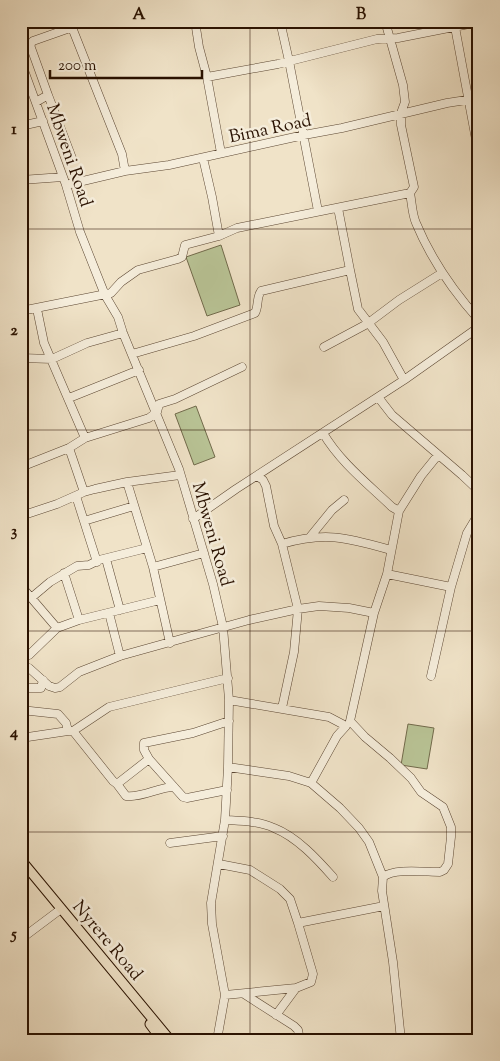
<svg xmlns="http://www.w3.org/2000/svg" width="500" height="1061" viewBox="0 0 500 1061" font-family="'Sorts Mill Goudy',serif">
<rect width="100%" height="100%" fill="#f0e3c8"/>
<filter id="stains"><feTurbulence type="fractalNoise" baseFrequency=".004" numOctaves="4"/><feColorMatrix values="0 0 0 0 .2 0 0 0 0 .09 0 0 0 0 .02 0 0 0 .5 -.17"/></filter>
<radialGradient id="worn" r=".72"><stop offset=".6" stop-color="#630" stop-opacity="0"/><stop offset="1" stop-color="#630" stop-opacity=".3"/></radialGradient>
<path fill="#b9c496" stroke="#716a4b" d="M221,245L240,305L207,316L186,257Z
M196,406L215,457L194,465L175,414Z
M408,724L434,728L427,769L401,765Z"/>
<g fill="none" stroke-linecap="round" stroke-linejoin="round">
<defs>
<path id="minor" d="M195,21L199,47L207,77L221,153
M280,21L289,61L318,211
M385,21L403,85L405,102L401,113V125L414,187L410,193C412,203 412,214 416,223C431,259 453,291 479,320
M455,27L479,156
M21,62L66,185L80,232L105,295L118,317L123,333L179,469L213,584L223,627L229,700L228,767L225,820L211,903L212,924L225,995L217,1040
M207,77L278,64L377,39L398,38L479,22
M48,95L72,158
M36,102L48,95L30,45L33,41L70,28L73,30L122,154L125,171
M21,126L43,121
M203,158L212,197L219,236
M21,180L63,177
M66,185L125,171L169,165L304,135L342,128L447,103L479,98
M338,208L350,270
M37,309L44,343L85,438
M21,311L111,293L121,282L138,270L178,259L182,257L185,245L219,236L237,228L410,193
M324,347L367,324L399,300L442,273
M132,354L194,336L255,313C259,306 256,298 261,291L350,270L358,309L383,342L404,380
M21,358L52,359L87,343L123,333
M378,397L392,415L462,475L479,491
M69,398L139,370
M323,433C340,462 368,484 392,507L399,511
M69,448L84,492
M21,467L69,448L85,438L149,418L157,412L159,404L175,399L242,367
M257,476L263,480L266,486L274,526L282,544L298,609L294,652L282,708
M127,482L153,567L170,643
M76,496L97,562
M21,516L57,504L84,492L95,489L127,482L180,475
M193,519L236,489L404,380L479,327
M84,521L134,506
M310,537L332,510L344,500
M282,544C326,531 348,538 391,550
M106,559L120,610
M153,567L204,553
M64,573L79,620
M387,574L451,587
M21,586L57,628
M31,598L50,582L77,566L89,565L99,560L147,548
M109,613L120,656
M21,656L29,655L57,628L79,620L160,600
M21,666L29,668L49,686L55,688L60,687L79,672L120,656L249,620L298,609L319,606L349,608L374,613
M431,676L451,587L467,533L479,513
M21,688H41L43,680
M229,700L329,717L346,726L337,736L311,783
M21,710L58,714L66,723L68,731H73L109,707L228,678
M73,731L113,781L117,784L126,796C143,798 158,787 174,787
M21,738L68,731
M149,759L144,750V743L193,733L229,721
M228,767L289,776L311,783L340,808L359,828L369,842L383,877L382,891L393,962L401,1040
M117,784L149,759L183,797L187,798L227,790
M225,820C241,821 259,821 274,828C297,837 317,859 333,877
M170,843L223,836
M219,864L250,870L280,889L290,899L298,923L313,974L311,982L296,988L225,995
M383,877C394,868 425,872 440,872L444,870L448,864L451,837V827L443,807L421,792L411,778L390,758L365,737L350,721L374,613L387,574L399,511L421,476L438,455
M298,923L384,906
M21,939L61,909
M244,994L294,1026L298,1030L300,1040
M276,1015L296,988"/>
<path id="major" d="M21,860L170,1040
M150,1024L162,1040"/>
</defs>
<use href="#minor" stroke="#5b4632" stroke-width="9"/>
<use href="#major" stroke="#291100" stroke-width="11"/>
<use href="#minor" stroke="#f5eddb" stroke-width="8"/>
<use href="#major" stroke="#f0e3c8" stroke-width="9"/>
</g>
<path fill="none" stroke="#291100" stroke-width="1" stroke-opacity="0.55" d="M250,21V1040M21,229H479M21,430H479M21,631H479M21,832H479"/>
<g text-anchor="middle" stroke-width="5" stroke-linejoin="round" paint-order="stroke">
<g font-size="18" fill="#291100" stroke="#f5eddb">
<text transform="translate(270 128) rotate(-12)" y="6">Bima Road</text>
<text transform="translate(70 155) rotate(71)" y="6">Mbweni Road</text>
<text transform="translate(213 534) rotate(74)" y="6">Mbweni Road</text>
<text transform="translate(108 940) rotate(50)" y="6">Nyrere Road</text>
</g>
</g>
<rect width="500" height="1061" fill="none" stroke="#f0e3c8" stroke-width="55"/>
<path d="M50 70v8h152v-8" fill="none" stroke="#291100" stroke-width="2.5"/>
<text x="58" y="70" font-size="15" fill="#291100" stroke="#f5eddb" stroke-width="4" paint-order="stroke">200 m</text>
<rect x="28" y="28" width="444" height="1006" fill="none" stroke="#291100" stroke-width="2"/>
<g font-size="16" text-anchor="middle" font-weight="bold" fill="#291100">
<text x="139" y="19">A</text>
<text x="361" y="19">B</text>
<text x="14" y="134">1</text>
<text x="14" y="335">2</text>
<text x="14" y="536">3</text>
<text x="14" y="737">4</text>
<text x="14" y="939">5</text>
</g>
<rect width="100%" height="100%" filter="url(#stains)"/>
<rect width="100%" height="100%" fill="url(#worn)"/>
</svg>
